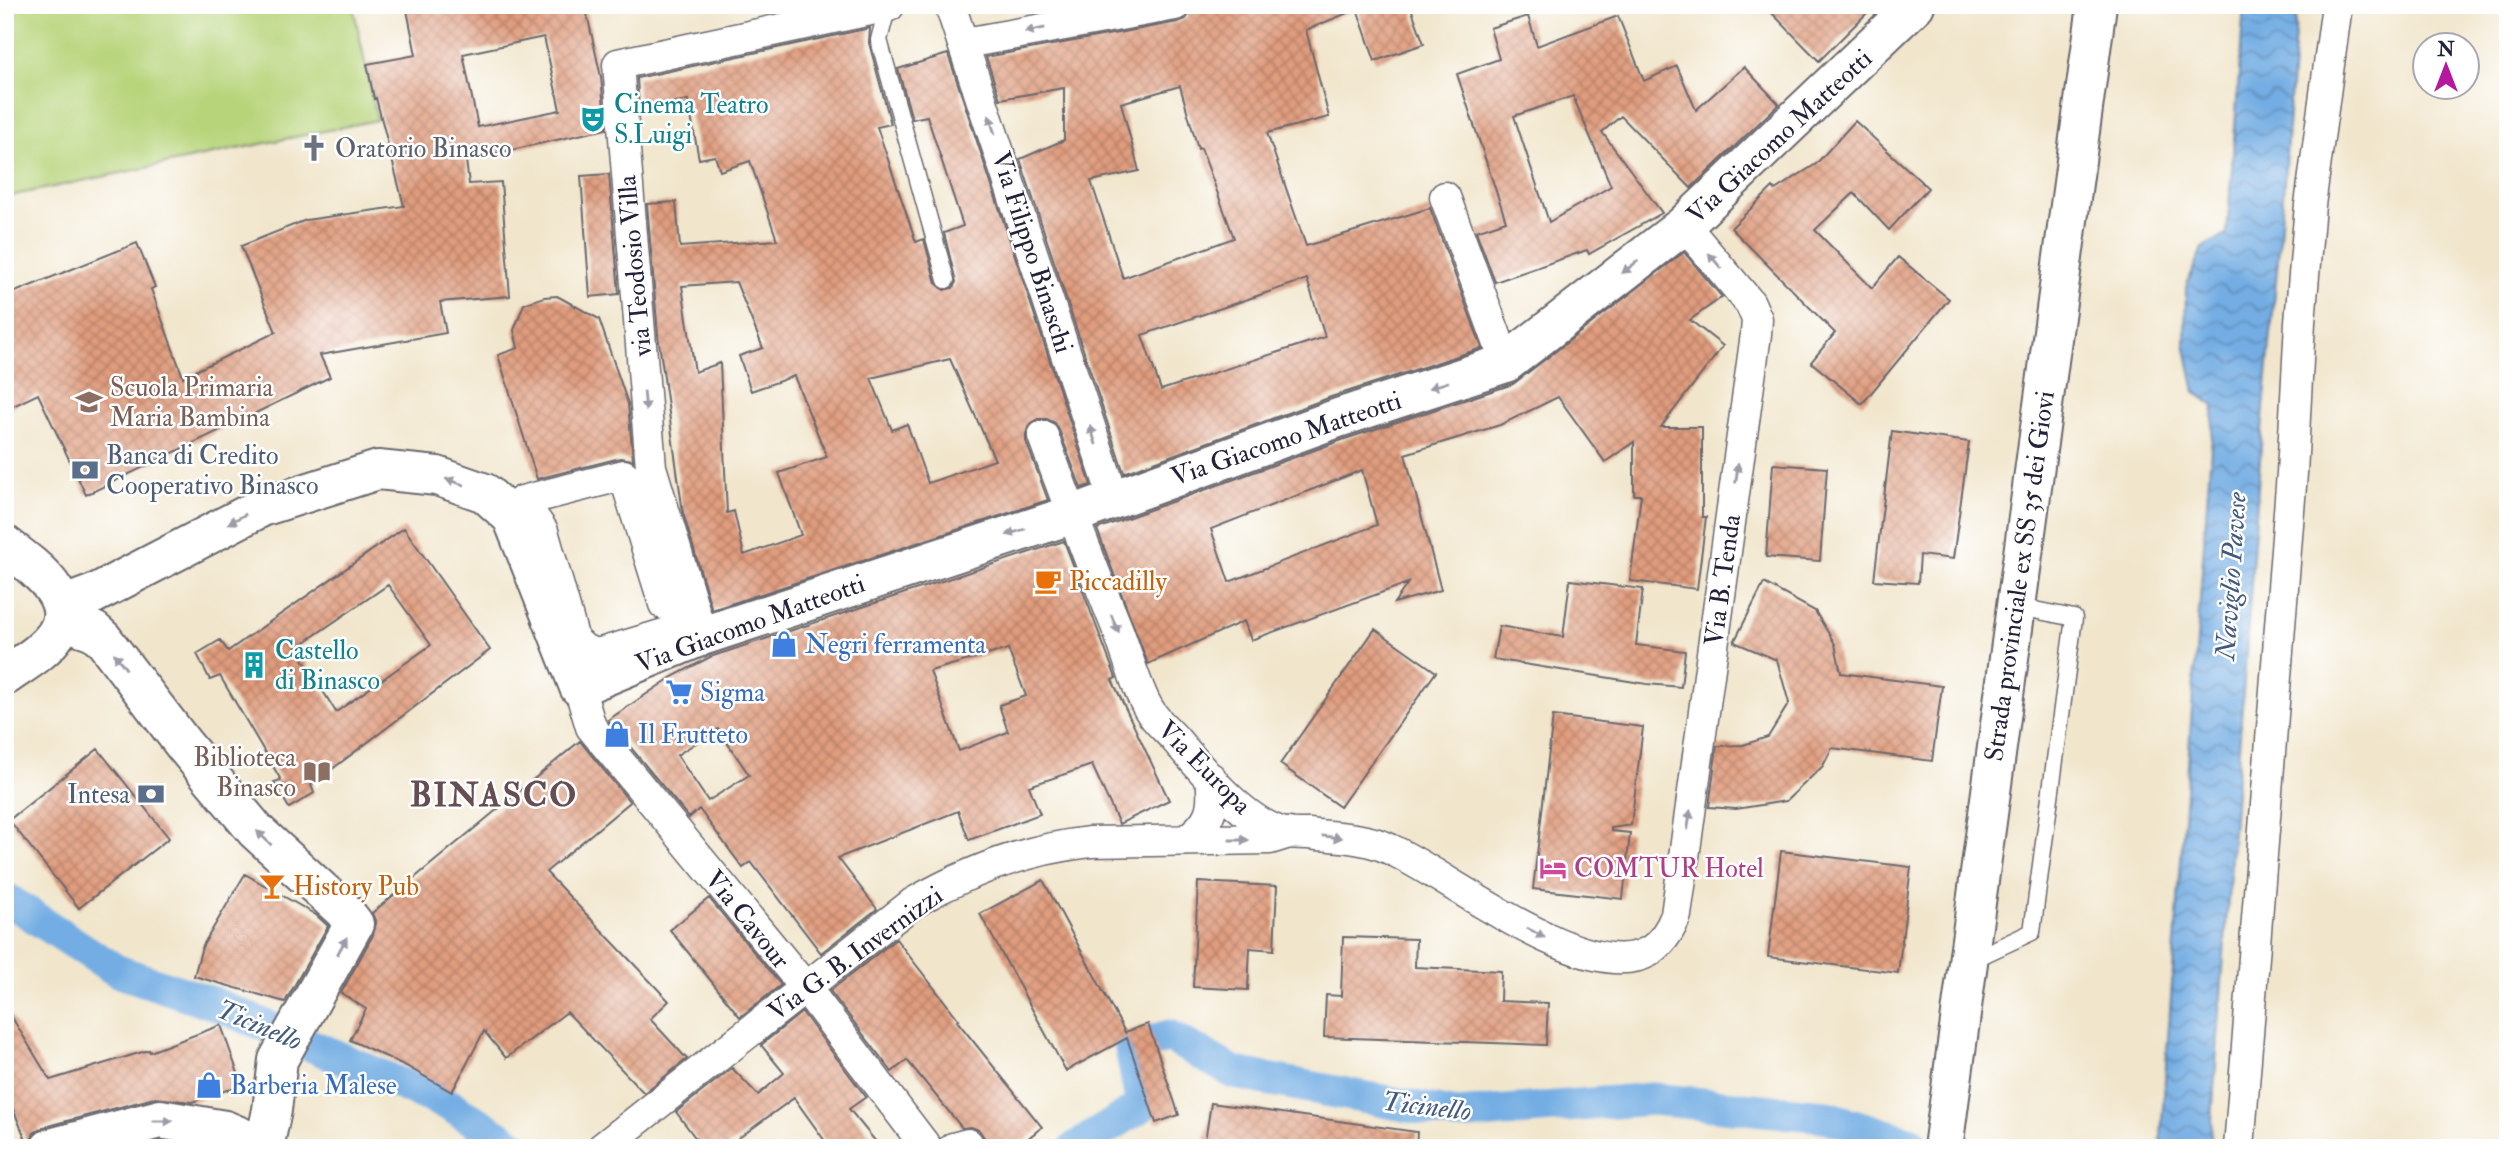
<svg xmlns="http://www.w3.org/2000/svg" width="2513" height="1153" viewBox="0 0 2513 1153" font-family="'IM FELL Double Pica',serif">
<defs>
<pattern id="water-waves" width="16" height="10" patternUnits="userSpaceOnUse" patternTransform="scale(1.75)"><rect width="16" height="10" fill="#73ade3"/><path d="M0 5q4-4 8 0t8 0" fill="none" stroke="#5e8cb9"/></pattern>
<pattern id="building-cross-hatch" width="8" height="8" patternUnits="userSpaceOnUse" patternTransform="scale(1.75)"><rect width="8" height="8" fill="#e19d7e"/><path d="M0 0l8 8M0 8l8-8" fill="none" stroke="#b68068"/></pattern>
</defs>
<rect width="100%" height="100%" fill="#fff"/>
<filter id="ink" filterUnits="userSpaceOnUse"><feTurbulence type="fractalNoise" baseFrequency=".0143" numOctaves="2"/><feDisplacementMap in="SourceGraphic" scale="14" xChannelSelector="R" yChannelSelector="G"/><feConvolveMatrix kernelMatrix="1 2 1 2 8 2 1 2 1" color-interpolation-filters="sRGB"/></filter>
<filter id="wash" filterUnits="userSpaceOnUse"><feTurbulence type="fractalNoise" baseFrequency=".00686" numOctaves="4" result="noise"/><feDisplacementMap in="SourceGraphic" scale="28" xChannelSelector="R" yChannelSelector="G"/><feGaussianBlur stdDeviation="1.57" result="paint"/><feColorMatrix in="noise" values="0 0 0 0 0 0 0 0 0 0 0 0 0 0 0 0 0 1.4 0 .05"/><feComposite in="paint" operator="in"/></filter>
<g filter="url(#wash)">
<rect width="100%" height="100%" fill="#f1e6cc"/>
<path fill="#b7d47a" stroke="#6c7b5a" stroke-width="2" d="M5,5H353L377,120L5,197Z"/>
<path fill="url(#water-waves)" stroke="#4a688f" stroke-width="2" d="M2244,5H2297L2280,238L2263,419L2210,1148H2160L2214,406L2195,392L2185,343L2186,287L2202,248L2227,234Z"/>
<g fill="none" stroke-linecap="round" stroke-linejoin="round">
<path stroke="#73ade3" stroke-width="33" d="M5,898L117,971L215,1004L449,1105L518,1148
M1075,1148L1142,1106L1131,1048L1169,1036L1235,1073L1457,1115L1652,1099L1824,1116L1912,1143"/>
</g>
<g id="blocks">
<path fill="url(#building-cross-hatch)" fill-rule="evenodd" d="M406,5H585L601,77L606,129L466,160L469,184L501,182L510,296L440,302L446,333L320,355L330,377L86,495L38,394L5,410V296L137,243L155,287L151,289L183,377L276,332L241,246L306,220L404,206L376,98L374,99L367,64L416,55ZM544,37L560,110L478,127L463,54Z
M1218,5H1410L1424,44L1375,61L1357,9L1306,30L1329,117L1267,133L1306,246L1430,208L1482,348L1331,397L1124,473L1020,159L1064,140V88L1000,99L986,57L1178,22L1186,19L1191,11ZM1180,86L1198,149L1201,148L1234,238L1123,278L1091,181L1139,171L1121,103ZM1307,279L1325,337L1161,390L1142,335Z
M1764,5H1875L1819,61Z
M1528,16L1537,46L1618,16L1644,81L1677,66L1696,110L1744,67L1779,104L1691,188L1621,116L1602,132L1662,213L1589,254L1587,250L1495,282L1476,231L1506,221L1457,74L1499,59L1490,28ZM1573,96L1611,186L1549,222L1514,116Z
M870,28L869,43L891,124L877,127L916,242L924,239L936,283L944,290L953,288L956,282L944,233L963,226L927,116L912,119L898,69L948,54L1091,485L1081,488L1059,430L1055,423L1047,419H1038L1029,425L1026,434V441L1048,500L712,610L683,513L658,335L647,204L676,202L680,247L777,240L750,161L720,171L715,156L699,159L688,100L639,109L637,78ZM736,282L763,348L739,356L751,391L794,376L827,457L779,473L801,535L744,555L734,511L727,513L720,363L695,372L682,286ZM950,359L995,460L928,483L907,424L892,430L871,378Z
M1855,121L1928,188L1889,230L1854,193L1815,230L1872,288L1898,257L1949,299L1862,404L1811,362L1835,333L1731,228L1773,187L1775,190L1816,164Z
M609,174L619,294L590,297L581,176Z
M1684,252L1722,297L1690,320L1723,346L1661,427H1702V517H1706L1697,589L1630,581L1641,495H1634V442L1605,462L1558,397L1500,425L1405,454L1441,590L1394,603L1408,583L1251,640L1244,621L1148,664L1097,529L1345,439L1513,384ZM1362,470L1377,525L1229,582L1211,529Z
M557,296L599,319L628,404L633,460L620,458L537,479L498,355L518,348L514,330L524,304L544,297Z
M1892,431L1969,442L1953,559L1920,555L1918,583L1874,580Z
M1773,464L1827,468L1820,561L1766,557Z
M404,528L490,650L311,785L314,793L289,808L274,782L281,780L220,676L210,680L197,654L220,640L228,651ZM388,585L431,645L336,712L296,648Z
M1064,541L1116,678L1112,680L1169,800L1119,824L1092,765L1029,786L1040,814L969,840L958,811L838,858L877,909L821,953L751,862L743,868L699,809L689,818L608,720L672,677L710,657ZM1008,649L1026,696L999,705L1008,732L959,751L930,671ZM718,729L749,775L708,801L677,755Z
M1570,580L1643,589L1636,645L1685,651L1681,687L1647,684L1493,659L1499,626L1563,637Z
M1764,583L1815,611L1835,644L1841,673L1942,686L1932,761L1832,748L1823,766L1786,801L1736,809L1709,807L1717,746L1743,745L1768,737L1789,703L1777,660L1734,642Z
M1375,629L1436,672L1340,807L1280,764Z
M1553,716L1643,727L1631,825L1611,828V831L1630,833L1623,899L1533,889Z
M580,741L630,802L546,872L669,1001L650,1019L687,1059L644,1093L567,1012L506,1058L484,1031L452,1092L406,1066L350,1040L366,1009L341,993L373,935L376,923L372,913Z
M98,749L169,838L79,908L9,820Z
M1781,851L1911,867L1898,973L1768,957Z
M245,874L316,915L328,926L285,1002L194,976L202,947Z
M1043,880L1126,1034L1125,1032L1148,1024L1179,1115L1156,1123L1127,1038L1066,1071L980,914Z
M1198,882L1277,886L1274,950L1250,948L1248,990L1193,987Z
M709,898L781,985L740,1017L670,930Z
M1343,937L1416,939L1415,967L1501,971L1500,1001L1548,1003L1546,1045L1324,1037L1326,995L1341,996Z
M896,939L959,1020L957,1021L1042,1127L1016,1148H987L986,1140L979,1130L971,1127L962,1128L907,1060L892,1072L830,991Z
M5,1006L50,1080L149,1050L150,1052L221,1025L242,1085L192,1102L154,1098L44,1127L34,1133L29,1147L5,1090Z
M802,1012L866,1097L849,1109L881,1148H830L794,1098L725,1148H703L676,1112L732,1068L758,1095L784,1073L761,1045Z
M1211,1103L1417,1132L1416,1148H1204Z
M161,1141L189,1146L192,1148H137Z"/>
</g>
</g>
<g filter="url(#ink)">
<use href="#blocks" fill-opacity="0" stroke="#6a676e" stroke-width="2"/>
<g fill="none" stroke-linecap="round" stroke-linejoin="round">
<defs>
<path id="lane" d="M888,5L879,40L946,280
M1970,961L2032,932L2074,618L2015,606"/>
<path id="street" d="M950,5L1114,499
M965,43L1175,5
M1445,197L1506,363
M1043,436C1067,502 1092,567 1119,633C1127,654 1138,693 1150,711C1156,721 1167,730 1175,739C1201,769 1242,820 1281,832C1289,834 1299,834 1308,834C1334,837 1365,837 1390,849C1448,875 1586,986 1648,952C1661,945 1671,929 1676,915L1756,334L1757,319L1750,303L1684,225
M624,475L664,604L679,600L686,624L684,628L597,654L585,650L574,640L543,531L522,501Z
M702,636L651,467L618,64L889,6
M579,687L591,727L805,987L927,1148
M1186,840C1211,822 1215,808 1211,778
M602,1148L913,903C968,871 1027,849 1090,842L1270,839L1289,833
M953,1148L968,1144L970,1148
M2239,1148L2292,473L2300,322L2310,205L2337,5"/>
<path id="secondary" d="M5,545C30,564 80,598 56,634C44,652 22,664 5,676
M62,606L94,594L262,507L378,470L437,476L485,493L512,517L579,687L702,636L1071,515L1338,418L1506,363L1684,225L1915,5
M62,620L94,631L103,639L184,745L256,831L343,910L354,924L278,1060L272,1110L264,1148
M50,1148L160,1119L225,1130L265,1147"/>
<path id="primary" d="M1943,1148L2097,5"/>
</defs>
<use href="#lane" stroke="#6a676e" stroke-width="19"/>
<use href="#street" stroke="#6a676e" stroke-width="33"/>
<use href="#secondary" stroke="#6a676e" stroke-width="42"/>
<use href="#primary" stroke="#6a676e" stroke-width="42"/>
<use href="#lane" stroke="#fff" stroke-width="16"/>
<use href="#street" stroke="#fff" stroke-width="30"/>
<use href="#secondary" stroke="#fff" stroke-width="38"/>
<use href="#primary" stroke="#fff" stroke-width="38"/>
</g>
<defs><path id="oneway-solid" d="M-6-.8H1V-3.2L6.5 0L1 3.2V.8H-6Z" transform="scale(1.75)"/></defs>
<g fill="#9c9ca7">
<use href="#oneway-solid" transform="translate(1035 30) rotate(169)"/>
<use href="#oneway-solid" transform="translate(992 125) rotate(-108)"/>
<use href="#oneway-solid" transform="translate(1715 261) rotate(-130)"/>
<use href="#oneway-solid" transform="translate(1630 267) rotate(142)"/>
<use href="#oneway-solid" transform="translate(1439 385) rotate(162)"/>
<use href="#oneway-solid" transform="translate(645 401) rotate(85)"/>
<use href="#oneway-solid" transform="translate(1093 435) rotate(-108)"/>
<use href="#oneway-solid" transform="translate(1737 473) rotate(-82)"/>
<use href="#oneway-solid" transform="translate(455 482) rotate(-161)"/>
<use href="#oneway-solid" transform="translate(237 519) rotate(152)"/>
<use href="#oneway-solid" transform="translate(1016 532) rotate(162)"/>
<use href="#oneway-solid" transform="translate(1115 624) rotate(68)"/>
<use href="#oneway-solid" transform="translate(120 661) rotate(-127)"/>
<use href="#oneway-solid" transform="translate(1689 820) rotate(-82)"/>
<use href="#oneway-solid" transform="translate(1332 837) rotate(6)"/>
<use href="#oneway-solid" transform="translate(264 838) rotate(-136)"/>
<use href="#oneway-solid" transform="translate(1239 840)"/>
<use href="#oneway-solid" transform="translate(1536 933) rotate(28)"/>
<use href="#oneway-solid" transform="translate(342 946) rotate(-61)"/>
<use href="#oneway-solid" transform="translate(163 1121)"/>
</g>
</g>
<defs>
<symbol id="theatre-bare" viewBox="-9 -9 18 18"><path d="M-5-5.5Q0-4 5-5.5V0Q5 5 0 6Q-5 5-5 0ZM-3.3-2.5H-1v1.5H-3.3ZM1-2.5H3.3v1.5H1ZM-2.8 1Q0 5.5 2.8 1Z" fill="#0f9aa8" stroke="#fff" stroke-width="2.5" paint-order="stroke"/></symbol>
<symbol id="church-bare" viewBox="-9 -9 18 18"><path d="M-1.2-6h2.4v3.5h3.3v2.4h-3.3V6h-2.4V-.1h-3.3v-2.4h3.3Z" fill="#6b7280" stroke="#fff" stroke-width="2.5" paint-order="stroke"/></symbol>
<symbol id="school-bare" viewBox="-9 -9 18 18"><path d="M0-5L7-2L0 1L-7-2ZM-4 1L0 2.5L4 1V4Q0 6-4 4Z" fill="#8d6e63" stroke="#fff" stroke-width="2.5" paint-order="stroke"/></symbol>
<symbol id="bank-bare" viewBox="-9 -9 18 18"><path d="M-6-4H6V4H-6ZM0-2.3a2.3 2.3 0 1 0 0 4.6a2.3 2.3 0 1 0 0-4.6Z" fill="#5c6f8a" stroke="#fff" stroke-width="2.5" paint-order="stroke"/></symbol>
<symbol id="cafe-bare" viewBox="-9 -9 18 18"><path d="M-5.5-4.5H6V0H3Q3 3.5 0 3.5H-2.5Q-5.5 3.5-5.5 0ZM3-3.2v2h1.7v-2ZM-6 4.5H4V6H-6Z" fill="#e8710a" stroke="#fff" stroke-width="2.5" paint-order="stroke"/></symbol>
<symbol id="shop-bare" viewBox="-9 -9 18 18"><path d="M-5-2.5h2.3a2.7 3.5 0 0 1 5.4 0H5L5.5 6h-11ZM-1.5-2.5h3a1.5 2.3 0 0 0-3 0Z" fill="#3f7fe0" stroke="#fff" stroke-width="2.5" paint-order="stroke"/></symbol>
<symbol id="building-bare" viewBox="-9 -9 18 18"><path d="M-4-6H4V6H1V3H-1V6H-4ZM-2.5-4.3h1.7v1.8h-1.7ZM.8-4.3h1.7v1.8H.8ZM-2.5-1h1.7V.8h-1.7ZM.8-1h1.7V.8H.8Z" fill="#0f9aa8" stroke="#fff" stroke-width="2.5" paint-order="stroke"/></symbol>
<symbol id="supermarket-bare" viewBox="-9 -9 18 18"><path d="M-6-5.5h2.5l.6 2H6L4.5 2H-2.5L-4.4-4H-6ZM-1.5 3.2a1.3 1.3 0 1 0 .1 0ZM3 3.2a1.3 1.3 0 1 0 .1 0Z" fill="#3f7fe0" stroke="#fff" stroke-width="2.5" paint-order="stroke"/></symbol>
<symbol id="library-bare" viewBox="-9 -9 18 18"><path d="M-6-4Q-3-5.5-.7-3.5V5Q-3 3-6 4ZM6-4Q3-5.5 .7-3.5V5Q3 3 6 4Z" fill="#8d6e63" stroke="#fff" stroke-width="2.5" paint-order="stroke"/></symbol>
<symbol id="hotel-bare" viewBox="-9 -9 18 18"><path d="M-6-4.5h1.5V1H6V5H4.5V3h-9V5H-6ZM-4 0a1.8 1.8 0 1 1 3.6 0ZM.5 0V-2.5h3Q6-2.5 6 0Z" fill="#d1479c" stroke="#fff" stroke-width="2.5" paint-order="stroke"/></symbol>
<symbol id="bar-bare" viewBox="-9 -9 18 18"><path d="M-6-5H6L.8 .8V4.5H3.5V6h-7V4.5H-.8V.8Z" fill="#e8710a" stroke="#fff" stroke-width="2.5" paint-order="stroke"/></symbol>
</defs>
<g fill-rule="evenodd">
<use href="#theatre-bare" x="574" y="100" width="38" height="38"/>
<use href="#church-bare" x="295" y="129" width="38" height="38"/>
<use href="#school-bare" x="70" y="383" width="38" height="38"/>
<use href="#bank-bare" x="66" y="451" width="38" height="38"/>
<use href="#cafe-bare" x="1029" y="562" width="38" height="38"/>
<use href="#shop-bare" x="765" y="625" width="38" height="38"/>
<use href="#building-bare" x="235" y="646" width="38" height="38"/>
<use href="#supermarket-bare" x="660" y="673" width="38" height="38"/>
<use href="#shop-bare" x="598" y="715" width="38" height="38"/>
<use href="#library-bare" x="298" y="753" width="38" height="38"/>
<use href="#bank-bare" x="132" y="775" width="38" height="38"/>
<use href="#hotel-bare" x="1534" y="849" width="38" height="38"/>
<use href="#bar-bare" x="253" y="867" width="38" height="38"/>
<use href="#shop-bare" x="190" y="1066" width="38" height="38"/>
</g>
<g text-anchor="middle" stroke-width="5" stroke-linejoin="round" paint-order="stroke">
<g font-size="26" fill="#0d838f" stroke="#fff" text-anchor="start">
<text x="614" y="113">Cinema Teatro<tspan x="614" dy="30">S.Luigi</tspan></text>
<text x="275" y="659">Castello<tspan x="275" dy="30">di Binasco</tspan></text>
</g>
<g font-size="26" fill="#22223b" stroke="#fff">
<text transform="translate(1779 136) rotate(-43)" y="9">Via Giacomo Matteotti</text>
<text transform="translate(1033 252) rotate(72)" y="9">Via Filippo Binaschi</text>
<text transform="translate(634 266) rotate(-95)" y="9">via Teodosio Villa</text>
<text transform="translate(1286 438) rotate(-19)" y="9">Via Giacomo Matteotti</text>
<text transform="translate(2019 576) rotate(-82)" y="9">Strada provinciale ex SS 35 dei Giovi</text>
<text transform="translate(1722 580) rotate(-82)" y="9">Via B. Tenda</text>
<text transform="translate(750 623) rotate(-20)" y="9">Via Giacomo Matteotti</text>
<text transform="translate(1205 767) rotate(45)" y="9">Via Europa</text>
<text transform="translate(748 919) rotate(51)" y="9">Via Cavour</text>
<text transform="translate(855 953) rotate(-36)" y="9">Via G. B. Invernizzi</text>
</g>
<g font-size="26" fill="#5b616d" stroke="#fff" text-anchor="start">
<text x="335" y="157">Oratorio Binasco</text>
</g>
<g font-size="26" fill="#785e54" stroke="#fff" text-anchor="start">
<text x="110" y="396">Scuola Primaria<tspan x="110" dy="30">Maria Bambina</tspan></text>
<text x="296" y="766" text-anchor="end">Biblioteca<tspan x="296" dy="30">Binasco</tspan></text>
</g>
<g font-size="26" fill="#4e5e75" stroke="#fff" text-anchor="start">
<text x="106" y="464">Banca di Credito<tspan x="106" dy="30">Cooperativo Binasco</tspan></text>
<text x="130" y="803" text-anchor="end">Intesa</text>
</g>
<g font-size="26" fill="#c56008" stroke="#fff" text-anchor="start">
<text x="1069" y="590">Piccadilly</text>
<text x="293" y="895">History Pub</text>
</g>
<g font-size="26" fill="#366cbe" stroke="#fff" text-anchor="start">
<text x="805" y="653">Negri ferramenta</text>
<text x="700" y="701">Sigma</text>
<text x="638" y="743">Il Frutteto</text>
<text x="230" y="1094">Barberia Malese</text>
</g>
<g font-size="26" fill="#b23c85" stroke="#fff" text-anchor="start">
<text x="1574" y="877">COMTUR Hotel</text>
</g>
<g font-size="28" font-style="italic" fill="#425a7e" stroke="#fff">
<text transform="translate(2230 576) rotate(-86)" y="10">Naviglio Pavese</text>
<text transform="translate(260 1024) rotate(23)" y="10">Ticinello</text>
<text transform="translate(1427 1105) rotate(7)" y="10">Ticinello</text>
</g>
<g font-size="33" font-weight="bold" letter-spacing="2" fill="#654d52" stroke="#fff">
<text x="494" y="806">BINASCO</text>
</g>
</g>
<rect width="2513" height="1153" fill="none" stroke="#fff" stroke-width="28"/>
<g transform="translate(2446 66)"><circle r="33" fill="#ffffff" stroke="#a7a7b1" stroke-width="2"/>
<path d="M0-5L12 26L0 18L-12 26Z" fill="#b5179e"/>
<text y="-10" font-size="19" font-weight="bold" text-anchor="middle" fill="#22223b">N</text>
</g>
</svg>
